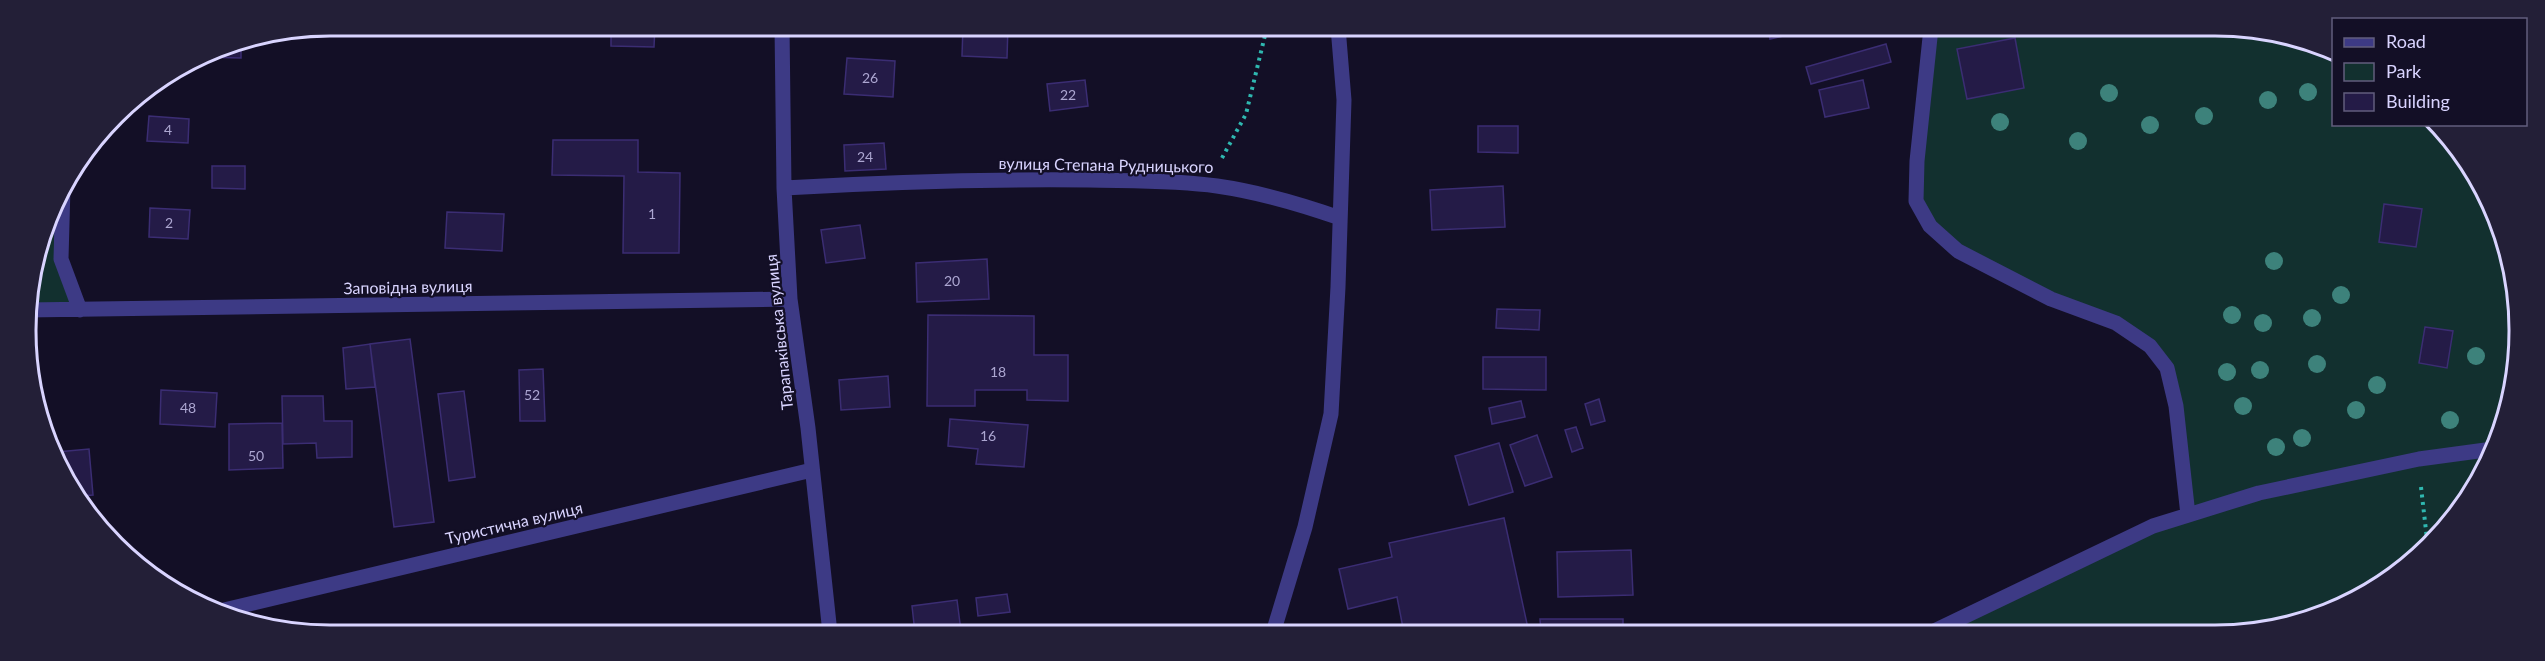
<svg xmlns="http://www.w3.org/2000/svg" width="2545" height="661" viewBox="0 0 2545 661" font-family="Lato,sans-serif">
<rect width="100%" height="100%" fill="#130f26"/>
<path fill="#12302f" d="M1931,28H2255L2333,55L2334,124L2433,125L2457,145L2509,252L2517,371L2488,466L2430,546L2349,604L2254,633H1930L2187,515L2176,406L2150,346L1958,251L1916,201Z
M57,196L61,259L80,310H26Z"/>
<path fill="#241b47" stroke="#3b2d73" stroke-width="1.5" d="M611,26H655L654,47L611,46Z
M963,26H1008L1007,58L962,56Z
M1768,27L1814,28L1815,29L1770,39Z
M2015,38L2024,88L1967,99L1957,49Z
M241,43V58L200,57L214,49Z
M1886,44L1891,62L1811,84L1806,67Z
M847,58L895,61L893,97L844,94Z
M1085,80L1088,106L1050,111L1047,84Z
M1863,80L1869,108L1825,117L1819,90Z
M149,116L189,119L188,143L147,141Z
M1478,126H1518V153L1478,152Z
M553,140H638V172L680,173L679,253H623L624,176L552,175Z
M884,143L886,169L845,171L844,145Z
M212,166H245V189L212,188Z
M1503,186L1505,227L1432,230L1430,190Z
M2384,204L2422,209L2416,247L2379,242Z
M150,208L190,210L188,239L149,237Z
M447,212L504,214L502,251L445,248Z
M860,225L865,258L826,263L821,230Z
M987,259L989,299L917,302L916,263Z
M1497,309L1540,310L1539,330L1496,328Z
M928,315L1034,316V355H1068V401L1027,400V390H975V406H927Z
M2425,327L2453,331L2447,368L2419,363Z
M410,339L434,522L394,527L370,344Z
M370,344L375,387L346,389L343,348Z
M1483,357H1546V390L1483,389Z
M543,369L545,421H520L519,370Z
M888,376L890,407L841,410L839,380Z
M161,390L217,393L215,427L160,424Z
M464,391L475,477L449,481L438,394Z
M282,396H323L324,421H352V457L317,458L316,443L283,444Z
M1599,399L1605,421L1591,425L1585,404Z
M1521,401L1525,417L1492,424L1489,408Z
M950,419L1028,425L1024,467L976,464L978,449L948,446Z
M282,423L283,468L229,470V424Z
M1576,427L1583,448L1572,452L1565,430Z
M1537,435L1552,477L1525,486L1510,445Z
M1499,443L1513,492L1469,505L1455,456Z
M89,449L93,495L79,496L57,452Z
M1504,518L1529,633H1404L1397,597L1348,609L1339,569L1392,557L1389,543Z
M1631,550L1633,595L1558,597L1557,552Z
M1007,594L1010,612L978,616L976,598Z
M957,600L961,631L915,633L912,606Z
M1540,619H1623V633H1541Z"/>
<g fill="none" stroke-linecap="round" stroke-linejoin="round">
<path stroke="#2fb8b0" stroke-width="4" stroke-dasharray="3 4.5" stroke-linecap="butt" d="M1222,158L1246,114L1267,27
M2421,487L2428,548"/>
<path stroke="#3d3a85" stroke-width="15" d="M782,26L784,188L790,299L808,428L830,633
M1931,28L1917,161L1916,201L1930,226L1958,251L2051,299L2116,323L2150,346L2167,368L2176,406L2188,515
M63,187L61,259L80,310
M784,188C885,182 987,179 1089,180C1131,181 1175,180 1217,186C1259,192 1300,204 1340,218
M26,310L790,299
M224,610L812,470
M1273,633L1305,527L1331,414L1338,287L1344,100L1338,27
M1930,633L2153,526L2259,493L2419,459L2493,449"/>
</g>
<g fill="#3d827b">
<circle cx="2308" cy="92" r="9"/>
<circle cx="2109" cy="93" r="9"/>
<circle cx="2268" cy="100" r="9"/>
<circle cx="2204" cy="116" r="9"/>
<circle cx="2000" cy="122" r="9"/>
<circle cx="2150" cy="125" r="9"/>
<circle cx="2078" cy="141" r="9"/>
<circle cx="2274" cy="261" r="9"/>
<circle cx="2341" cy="295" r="9"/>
<circle cx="2232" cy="315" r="9"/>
<circle cx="2312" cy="318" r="9"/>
<circle cx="2263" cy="323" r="9"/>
<circle cx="2476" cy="356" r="9"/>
<circle cx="2317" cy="364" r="9"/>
<circle cx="2260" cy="370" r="9"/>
<circle cx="2227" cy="372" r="9"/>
<circle cx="2377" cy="385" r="9"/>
<circle cx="2243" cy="406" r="9"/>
<circle cx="2356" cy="410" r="9"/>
<circle cx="2450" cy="420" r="9"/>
<circle cx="2302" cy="438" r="9"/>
<circle cx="2276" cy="447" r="9"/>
</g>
<g text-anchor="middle" stroke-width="4.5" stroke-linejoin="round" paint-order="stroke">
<g font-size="14" fill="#aca6d1">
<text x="870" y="83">26</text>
<text x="1068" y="100">22</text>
<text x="168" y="135">4</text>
<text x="865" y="162">24</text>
<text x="652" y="219">1</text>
<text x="169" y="228">2</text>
<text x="952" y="286">20</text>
<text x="998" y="377">18</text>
<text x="532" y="400">52</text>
<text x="188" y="413">48</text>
<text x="988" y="441">16</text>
<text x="256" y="461">50</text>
</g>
<g font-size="16" fill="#d9d4ff" stroke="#130f26">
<text transform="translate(1106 165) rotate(1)" y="6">вулиця Степана Рудницького</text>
<text transform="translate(408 287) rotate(-1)" y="6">Заповідна вулиця</text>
<text transform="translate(779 332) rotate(-96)" y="6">Тарапаківська вулиця</text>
<text transform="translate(514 523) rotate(-13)" y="6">Туристична вулиця</text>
</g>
</g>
<path d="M0 0H2545V661H0ZM330 36H2215A294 294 0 0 1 2509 330V331A294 294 0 0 1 2215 625H330A294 294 0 0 1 36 331V330A294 294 0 0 1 330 36Z" fill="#231f37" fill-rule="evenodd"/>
<path fill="none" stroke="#d9d4ff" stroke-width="3" d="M330 36H2215A294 294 0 0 1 2509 330V331A294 294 0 0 1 2215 625H330A294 294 0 0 1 36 331V330A294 294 0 0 1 330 36Z"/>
<rect x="2332" y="18" width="195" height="108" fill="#130f26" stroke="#625e7d" stroke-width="1.5"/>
<rect x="2344" y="38" width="30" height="9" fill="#3d3a85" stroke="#625e7d" stroke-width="1.5"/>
<text x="2386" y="48" font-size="18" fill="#d9d4ff">Road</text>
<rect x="2344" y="63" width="30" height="18" fill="#12302f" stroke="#625e7d" stroke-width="1.5"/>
<text x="2386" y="78" font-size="18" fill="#d9d4ff">Park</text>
<rect x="2344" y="93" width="30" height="18" fill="#241b47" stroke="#625e7d" stroke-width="1.5"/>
<text x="2386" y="108" font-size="18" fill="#d9d4ff">Building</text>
</svg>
